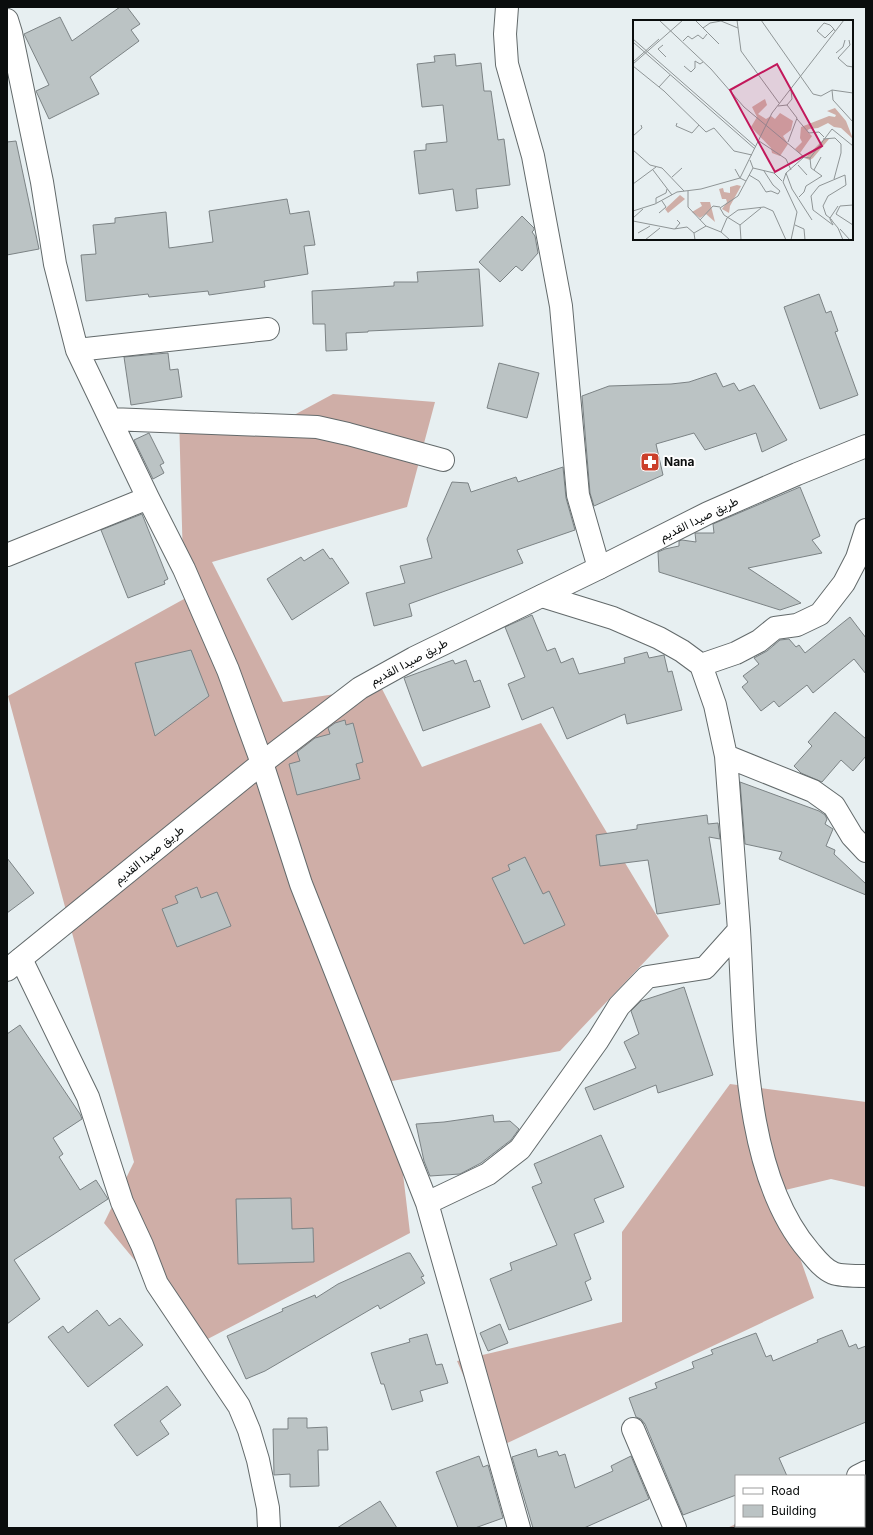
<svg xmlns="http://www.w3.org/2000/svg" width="873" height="1535" viewBox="0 0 873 1535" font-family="Inter,Vazirmatn,sans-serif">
<rect width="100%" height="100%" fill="#e7eff1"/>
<path fill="#cfaea7" d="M333,394L435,402L407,507L212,562L283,702L381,687L422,767L541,723L669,936L560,1051L392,1081L410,1233L202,1342L104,1223L134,1162L8,696L184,599L179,416L283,421Z
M730,1084L866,1102V1187L831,1179L777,1192L814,1298L503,1445L496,1451L457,1361L622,1322V1232Z
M866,1480V1528H727L736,1524V1526H864V1481Z"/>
<path fill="#bbc3c4" stroke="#7c8385" d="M120,7H127L140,24L131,30L139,41L90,77L99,94L49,119L36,91L49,85L24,34L60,17L72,41Z
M455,54L456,66L481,63L484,91H491L498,140L504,139L510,185L476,189L478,208L456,211L453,189L419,194L414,151L426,150V144L447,142L443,105L422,107L417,64L435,62L434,56Z
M16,141L39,249L7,255V142Z
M287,199L290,214L309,211L315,245L304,246L308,274L264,281L265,287L209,295L208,291L149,297L148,294L86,301L81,255L96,254L93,225L115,223V218L166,212L169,248L213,242L209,211Z
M522,216L534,228V230L532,232L535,236L538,253L522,271L516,266L500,282L479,262Z
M479,269L483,326L368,331V332L346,333L347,350L326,351L325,324H313L312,291L394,286V282H418L417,272Z
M819,294L826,313L831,311L838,331L835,332L858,395L820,409L784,307Z
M168,353L170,370L178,369L182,397L131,405L124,357Z
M499,363L539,373L527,418L487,408Z
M716,373L723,387L734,383L739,391L754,385L787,440L762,452L756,433L705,450L694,433L656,444L663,475L594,506L590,493L582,396L609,386L671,384L689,382Z
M149,433L164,463L160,465L164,473L153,479L134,440Z
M563,467L566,498L575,530L517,550L523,563L409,604L412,616L374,626L366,593L405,583L400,566L432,558L427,539L452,482L468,483L471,492L516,477L518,482Z
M800,487L820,536L812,540L822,553L748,568L801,603L780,610L659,572L658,552L665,549L679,546V541L682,540L696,542L695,533H714L713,524Z
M142,514L168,579L164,581L165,584L128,598L101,530Z
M323,549L330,559L332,558L349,583L292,620L267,579L301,557L304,561Z
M532,615L547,651L555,648L561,663L573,658L579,674L625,663L624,658L647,652L649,658L664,655L668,672L672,671L682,710L627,724L625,714L567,739L553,707L522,720L508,684L525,677L505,627Z
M850,617L866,638V674L854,659L813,693L807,685L779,707L774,701L761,711L742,687L748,682L743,676L759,664L754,658L767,651L780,640L789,639L796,647L799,645L805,653Z
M191,650L209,696L155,736L135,663Z
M453,660L455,664L466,660L474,682L480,680L490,707L423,731L404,678Z
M835,712L866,739V756L853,771L841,760L822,782L801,773L794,766L812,746L808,742Z
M345,720L346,725L353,723L363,762L356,764L360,779L297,795L289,764L300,761L297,752L315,738L330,734L328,728L335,723Z
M740,782L819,811L825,815L827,819L825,824L833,829L826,846L835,850L834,854L866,884V895L779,859L782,852L745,844Z
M707,815L708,824L718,823L720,839L709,837L720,904L657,914L648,860L600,866L596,835L637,829V825Z
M525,857L543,894L549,891L565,925L524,944L492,878L510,870L508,865Z
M7,858L34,893L7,913Z
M197,887L201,898L217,892L231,926L177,947L162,909L178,903L175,896Z
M684,987L713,1075L658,1093L656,1085L594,1110L585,1088L636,1068L624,1042L639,1034L631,1011L641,1001Z
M20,1025L80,1114L82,1119L53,1138L63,1154L59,1157L80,1190L96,1180L108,1199L14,1260L40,1299L7,1324V1034Z
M493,1115L494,1122L510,1121L519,1129L511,1140L481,1163L460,1174L430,1176L424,1161L416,1124L444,1122Z
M601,1135L624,1187L594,1199L604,1222L574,1234L591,1279L585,1282L592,1300L509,1330L490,1279L512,1270L510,1263L557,1245L532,1187L542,1183L534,1164Z
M291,1198L292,1229L313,1228L314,1262L238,1264L236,1199Z
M407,1253H410L424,1276L421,1277L425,1283L380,1309L378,1305L265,1371L246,1379L227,1336L283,1311L282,1309L315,1295L316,1298L338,1284Z
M97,1310L109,1326L120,1318L143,1345L88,1387L48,1337L63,1326L68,1333Z
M500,1324L508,1343L488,1351L480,1333Z
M842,1330L849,1347L856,1344L858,1349L866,1346V1422L779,1458L787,1476H736V1495L683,1515L645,1424L641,1419L636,1417L629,1398L657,1388L655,1383L694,1368L692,1362L713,1354L711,1350L756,1333L766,1357L771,1355L773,1361L818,1342L817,1340Z
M427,1334L436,1365L442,1364L448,1383L420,1391L423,1401L392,1410L384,1384H381L371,1353L410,1342L409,1339Z
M167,1386L181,1405L160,1421L169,1434L137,1456L114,1425Z
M288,1418H307V1428L327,1427L328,1450H318L319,1486L290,1487V1474L274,1475L273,1429H288Z
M536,1449L538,1457L557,1451L559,1456L565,1454L575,1488L613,1471L611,1466L631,1456L649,1499L584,1528H533L512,1457Z
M479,1456L483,1467L488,1465L503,1518L475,1528H458L436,1472Z
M380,1501L397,1528H337Z"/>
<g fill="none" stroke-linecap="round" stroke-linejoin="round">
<defs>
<path id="minor" d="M507,7L505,34L507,64L533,156L561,306L578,495L599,568
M7,20L11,33L42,182L55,264L77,350L148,498L184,569L228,670L262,763L301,884L427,1203L519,1528
M77,350L268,329
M110,419L317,427L348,434L443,460
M7,555L148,498
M701,665L736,653L759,641L775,628L797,625L820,614L844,583L857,558L866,530
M726,756L813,791L834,806L852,836L866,851
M739,930C745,1028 742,1173 809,1251C815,1258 823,1269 833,1273C840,1276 858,1276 866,1276
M21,959L88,1097L122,1202L142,1245L157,1284L239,1406L249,1430L258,1460L268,1508L269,1528
M427,1203L488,1174L520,1149L598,1040L619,1006L647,977L705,968L739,930L726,756L715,705L701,665L682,651L659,638L613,618L542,596
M633,1429L675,1528
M858,1476L866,1472
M746,1528L750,1526"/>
<path id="highway" d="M7,970L262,763L360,688L414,658L599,568L708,513L797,474L866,446"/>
</defs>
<use href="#minor" stroke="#636a6b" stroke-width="24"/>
<use href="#highway" stroke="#636a6b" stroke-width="24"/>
<use href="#minor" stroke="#fff" stroke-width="22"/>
<use href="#highway" stroke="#fff" stroke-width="22"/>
</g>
<defs>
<symbol id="pharmacy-square" viewBox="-11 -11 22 22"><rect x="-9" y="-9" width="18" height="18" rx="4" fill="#cb3f2a" stroke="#fff"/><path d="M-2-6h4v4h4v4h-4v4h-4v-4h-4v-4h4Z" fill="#fff"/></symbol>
</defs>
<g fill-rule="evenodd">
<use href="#pharmacy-square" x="639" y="451" width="22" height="22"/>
</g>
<g text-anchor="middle" stroke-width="3.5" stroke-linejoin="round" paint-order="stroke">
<g font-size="12" font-weight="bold" fill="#0a0d0d" stroke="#fff" text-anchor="start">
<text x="664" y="466">Nana</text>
</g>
<g font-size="12" fill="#0a0d0d" stroke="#fff">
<text transform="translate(699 519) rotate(-26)" y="4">طريق صيدا القديم</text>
<text transform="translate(409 662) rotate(-28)" y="4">طريق صيدا القديم</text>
<text transform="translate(149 855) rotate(-39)" y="4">طريق صيدا القديم</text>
</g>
</g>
<g transform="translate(633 20)">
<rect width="220" height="220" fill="#e7eff1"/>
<path d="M132,79L134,85L125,94L133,99L138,96L142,99L147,93L160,101L158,110L150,116L155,124L147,136L139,133L138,128L118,107L124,97L119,87ZM202,88L213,101L220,119L208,108L201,107L195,103L185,108L176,109L174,111L179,116L167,133L172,138L191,119H196L180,138L177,140L171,138L162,129L169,122L167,118L168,107L196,96L202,97L203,95L194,91ZM104,165L108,166L97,186L96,193L89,189L94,182L93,179H89L86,169L90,168L91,172L97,173V167ZM47,175L52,179L35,193L32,189ZM67,182H77L82,202L73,194L67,198L59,192L69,186Z" fill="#cfaea7"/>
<path fill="none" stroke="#8f9596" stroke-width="1" d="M26,0L78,49L111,87L171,137L177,138L199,109L220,126M62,0L86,24M104,0L108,31L146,83M128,0L180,74L188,76L199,70L220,73M70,8L77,3L88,1L105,8M201,9L192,18L184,11L191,3L197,5L200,8L202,11M0,19L123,127M216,20L217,25L205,38L214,46L220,47M50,21L55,16L59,19L65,15L70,19L74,14M0,22L122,129M30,25L25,29L33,37M203,33L210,27L212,20M0,42L26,19M0,44L50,0M0,46L31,71L73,112L81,108L101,131L119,135M51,46L58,52L62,48V41L67,44L70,42M26,67L37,55M199,70L200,80L220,102M154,85L159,79L158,70M145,86L154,85L164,98L155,122M164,99L176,113L186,112L191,117M44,103L43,106L59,113L66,105M0,116L9,108L8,105M190,119L202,118L208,124V133L201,159M126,121L153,139L158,150M0,130L17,145L29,148L51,171M165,145L174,155M120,148L141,153L149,161M102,149L107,158L113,161M20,150L39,175M181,150L188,137M153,153L159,169L179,200M116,155L126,161L133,172L138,171L145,174L147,171L140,165L131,151M39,157L49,148M0,164L23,147M55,171V187L73,206M166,177L171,172L173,166L189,156L178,148L177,138M23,183V178L33,173L34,169M220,185L207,186L203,194L220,205M0,191L22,184L44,172L68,169L107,158L139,93L211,0M26,193L33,187L29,181M0,198L10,189M197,198L205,186M197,199L200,205L180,190L178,176L186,166L212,155L213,165L195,176L190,186L193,195L197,198V199H198L200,202L205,208L210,220M67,200L80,186L87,187M0,201L41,209L54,207L61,213L62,220M107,205L128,188M162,205L171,209L172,220M42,209L47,203L44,200M207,209L217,220M88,212L97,220M5,213L17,206M61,213L73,206L88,212L94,198L105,190L131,187L140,191L153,220M12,220L27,208M108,220L107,205L91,195L87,188L105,176L120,148L117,140M158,220L164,192L150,162L153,153L171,137"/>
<path fill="#c2185b" fill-opacity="0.15" stroke="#c2185b" stroke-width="2" d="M144,44L189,126L142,152L97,70Z"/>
<rect width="220" height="220" fill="none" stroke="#0a0d0d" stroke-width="2"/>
</g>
<rect width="873" height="1535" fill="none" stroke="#0a0d0d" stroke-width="16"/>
<rect x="735" y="1475" width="130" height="52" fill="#ffffff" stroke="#9d9e9e"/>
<rect x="743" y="1488" width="20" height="6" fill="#ffffff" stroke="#9d9e9e"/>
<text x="771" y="1495" font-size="12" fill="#0a0d0d">Road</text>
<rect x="743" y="1505" width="20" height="12" fill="#bbc3c4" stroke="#9d9e9e"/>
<text x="771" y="1515" font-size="12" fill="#0a0d0d">Building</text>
</svg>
